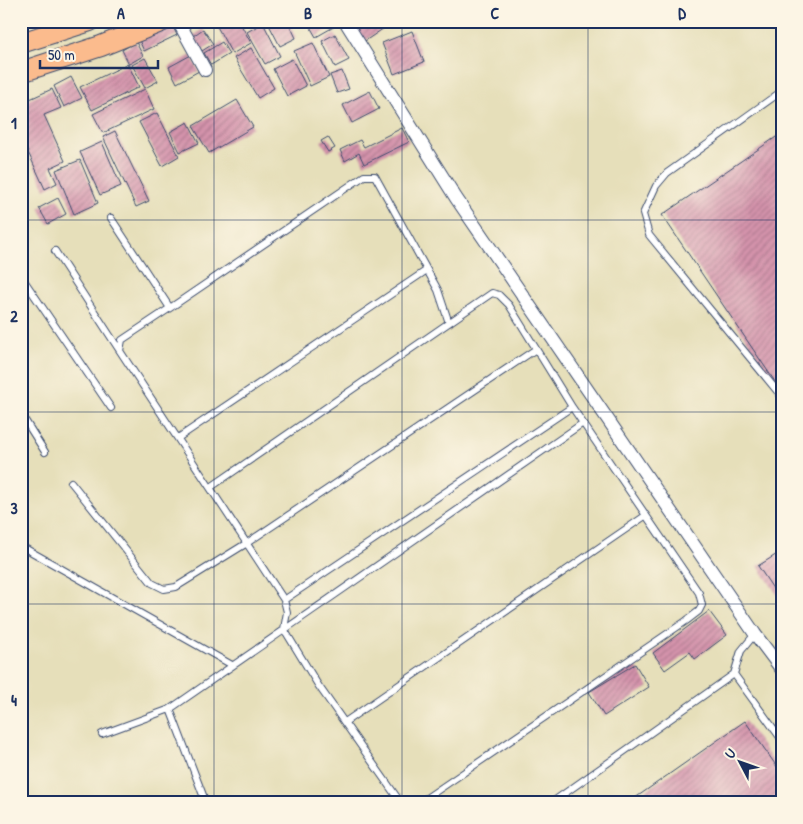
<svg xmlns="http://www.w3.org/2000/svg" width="803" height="824" viewBox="0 0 803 824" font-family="'Patrick Hand',sans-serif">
<defs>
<pattern id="building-hatch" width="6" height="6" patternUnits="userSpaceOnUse" patternTransform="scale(1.25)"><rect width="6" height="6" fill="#d493ab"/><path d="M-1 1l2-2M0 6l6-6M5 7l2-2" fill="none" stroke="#ab788e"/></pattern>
</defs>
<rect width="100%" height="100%" fill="#fcf5e5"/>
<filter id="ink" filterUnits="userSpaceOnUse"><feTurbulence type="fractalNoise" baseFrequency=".02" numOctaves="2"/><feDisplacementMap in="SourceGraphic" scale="10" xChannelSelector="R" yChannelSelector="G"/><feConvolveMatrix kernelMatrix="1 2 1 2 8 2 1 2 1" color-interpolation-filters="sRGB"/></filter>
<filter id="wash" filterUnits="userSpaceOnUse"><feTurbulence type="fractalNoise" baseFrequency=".0096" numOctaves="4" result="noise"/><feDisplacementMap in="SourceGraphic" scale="20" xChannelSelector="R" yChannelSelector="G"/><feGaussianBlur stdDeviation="1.12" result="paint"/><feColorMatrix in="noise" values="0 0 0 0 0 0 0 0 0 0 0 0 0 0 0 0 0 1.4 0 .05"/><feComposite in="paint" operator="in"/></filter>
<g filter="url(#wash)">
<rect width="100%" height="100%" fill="#e6dfba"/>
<g id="blocks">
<path fill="url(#building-hatch)" d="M170,21L177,35L144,51L137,36Z
M214,21H239L251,43L232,54Z
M267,21H288L296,38L280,46Z
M311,21H335L337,25L316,37L308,23Z
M368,21H388L390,24L365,41L357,29Z
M263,23L280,56L265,64L247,32Z
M203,29L213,44L202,51L193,36Z
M412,31L424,62L394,74L382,43Z
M335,34L349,60L335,67L322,41Z
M136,42L143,56L129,64L122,50Z
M222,42L229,54L211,65L204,53Z
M313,43L329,77L310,86L294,51Z
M251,48L274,88L258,98L234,58Z
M191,55L199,71L177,83L169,67Z
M145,58L158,81L145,88L132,65Z
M292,59L306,86L287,96L273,69Z
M128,64L139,87L92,110L80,87Z
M342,71L349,89L337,93L330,75Z
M71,77L82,98L64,107L54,86Z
M52,89L61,108L44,115L65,161L50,168L57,183L45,189L21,137V103Z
M145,89L154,109L103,133L93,114Z
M370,91L379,109L352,123L343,105Z
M237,100L253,127L209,153L193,126Z
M157,113L179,156L162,166L139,122Z
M188,122L199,143L180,152L170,132Z
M402,128L409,142L364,164L359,153L345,161L340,150L360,140L364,147Z
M115,131L149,201L136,207L103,137Z
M782,133V392L662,215Z
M328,137L335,148L328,152L321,141Z
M102,142L121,186L100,195L80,152Z
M80,160L98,203L74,214L56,170Z
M58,198L66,214L48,224L39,208Z
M782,551V602L758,566Z
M709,611L727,635L695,659L690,652L665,670L653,653Z
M635,664L649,687L604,716L589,692Z
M745,721L782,774V803H628Z"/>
</g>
</g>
<g filter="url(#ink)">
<use href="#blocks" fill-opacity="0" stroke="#39496c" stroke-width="1"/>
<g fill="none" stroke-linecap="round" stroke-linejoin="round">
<defs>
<path id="service" d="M782,91L667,173L656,186L643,214L649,235L782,397
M111,218L170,308L122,340L120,351L284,600L287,612L284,629L318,685L401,803
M55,251L120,351
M21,276L111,408
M170,308L364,176H375L438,290L449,323
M21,414L45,452
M178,438L427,270
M71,482L152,583L164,589L176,587L247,543L536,349
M211,487L492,293L499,295L509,305L572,407L699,593L702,605L699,611L686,621L419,803
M21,546L232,665
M284,600L572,407
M734,674L741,651L755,634
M170,709L206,803
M345,722L645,516
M102,734L170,709L583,423
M551,803L734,674L782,740"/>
<path id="minor" d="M178,21L205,70
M345,21L456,198L755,634L782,670"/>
<path id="trunk" d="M21,43L90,21
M21,72L101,46L163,21"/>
</defs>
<use href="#service" stroke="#39496c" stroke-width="8"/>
<use href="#minor" stroke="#39496c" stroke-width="14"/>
<use href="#trunk" stroke="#39496c" stroke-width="22"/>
<use href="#service" stroke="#fff" stroke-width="6"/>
<use href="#minor" stroke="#fff" stroke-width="12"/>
<use href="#trunk" stroke="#fbbb8d" stroke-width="20"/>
</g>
</g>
<path fill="none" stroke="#1b2f5e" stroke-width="1" stroke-opacity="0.55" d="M214,21V803M402,21V803M588,21V803M21,220H782M21,412H782M21,604H782"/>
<rect width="803" height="824" fill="none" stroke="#fcf5e5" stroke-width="55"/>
<g transform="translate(740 762) rotate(311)" stroke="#fcf5e5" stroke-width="4" paint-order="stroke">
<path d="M0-4L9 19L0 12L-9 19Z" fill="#1b2f5e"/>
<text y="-8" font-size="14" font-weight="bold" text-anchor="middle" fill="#1b2f5e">U</text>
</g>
<path d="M40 60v8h118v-8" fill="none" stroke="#1b2f5e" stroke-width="2.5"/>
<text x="48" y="60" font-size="15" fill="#1b2f5e" stroke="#fcf5e5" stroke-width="4" paint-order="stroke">50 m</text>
<rect x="28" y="28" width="748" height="768" fill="none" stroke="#1b2f5e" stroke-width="2"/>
<g font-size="16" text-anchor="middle" font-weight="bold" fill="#1b2f5e">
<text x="121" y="19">A</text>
<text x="308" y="19">B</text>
<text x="495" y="19">C</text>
<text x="682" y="19">D</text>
<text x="14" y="129">1</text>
<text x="14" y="322">2</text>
<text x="14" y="514">3</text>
<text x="14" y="706">4</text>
</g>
</svg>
